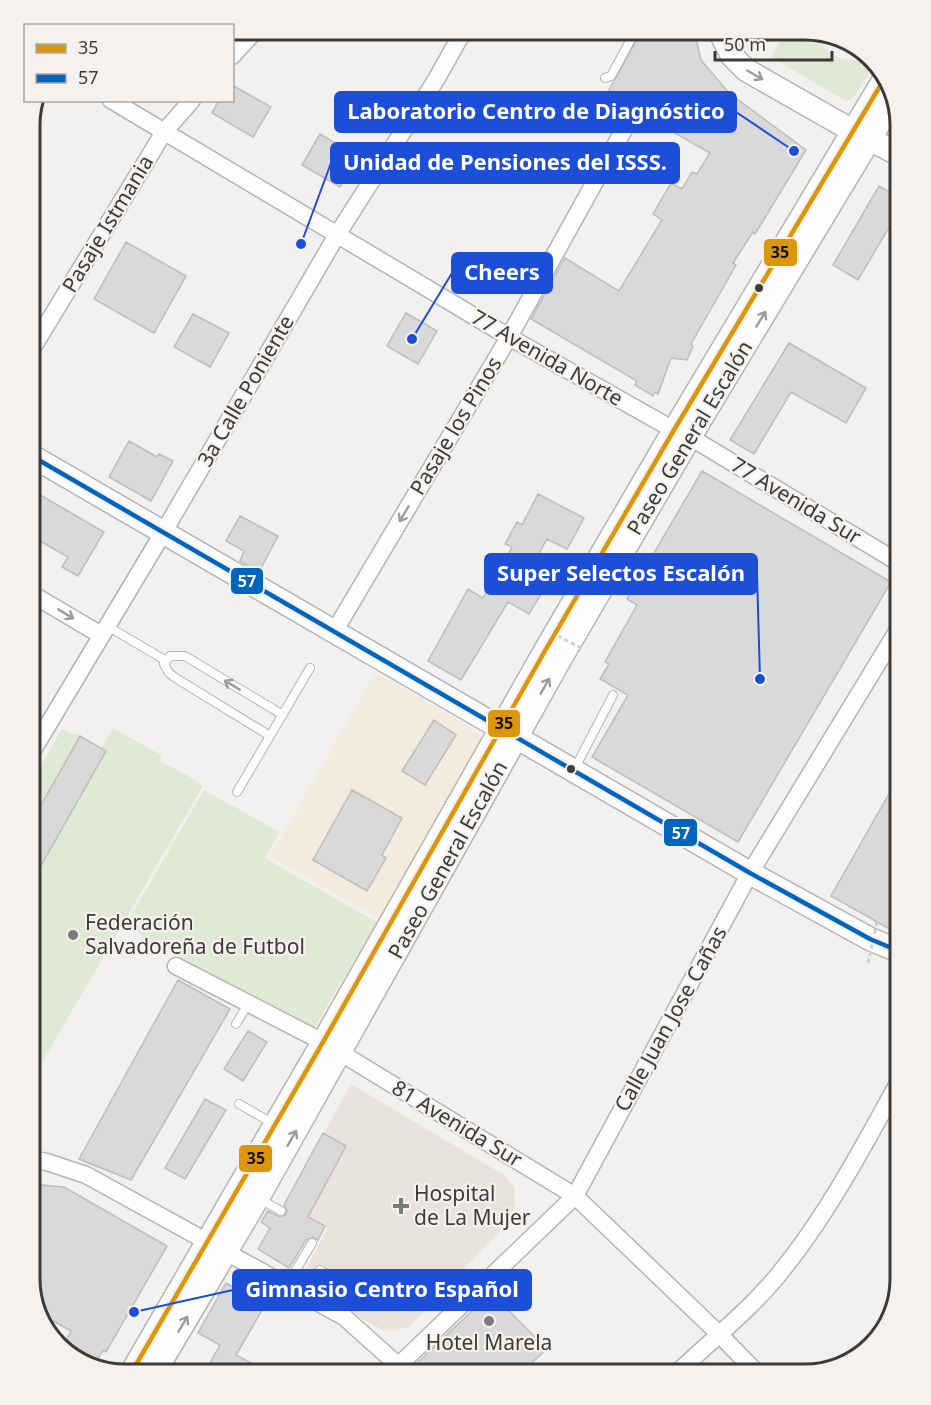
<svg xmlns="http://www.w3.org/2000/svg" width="931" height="1405" viewBox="0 0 931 1405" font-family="'Noto Sans',sans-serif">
<rect width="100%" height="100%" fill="#f3f1ef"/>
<path fill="#f2ebde" d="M375,673L478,731L482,739V743L380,919L270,856Z"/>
<path fill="#e9e3de" d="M351,1084L504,1175L514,1187L515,1207L503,1228L410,1326L395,1331L383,1330L366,1321L300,1280L328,1228L284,1205Z"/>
<path fill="#e1e9d4" d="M738,30H775L763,52L751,45Z
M786,30L816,31C821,55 846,66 867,57L875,64L853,98L846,101L842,99L771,57Z
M113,728L161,755V762L187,775L203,786L30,1083V784L62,729L80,736L101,749Z
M204,790L280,832L265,858L377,922L313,1030L125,926Z"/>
<path fill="#dad9d9" stroke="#bebdbc" stroke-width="1.5" d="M642,30H694L701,60L729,93L806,150L755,234L753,232L733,263L736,265L691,344L693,346L687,360L671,358L658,394L655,392L653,396L635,385L637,381L531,319L565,258L619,291L662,220L653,214L671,183L682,189L692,172L697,174L710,153L607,94Z
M232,85L271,107L253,137L212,113L219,100H232Z
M320,134L357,156L340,187L302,165Z
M879,186L901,199V207L858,280L833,265Z
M126,242L186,276L154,333L94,299Z
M406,313L437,331L418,364L387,346Z
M193,314L229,333L210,367L174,347Z
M789,343L866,388L846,423L791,392L754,454L730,440Z
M129,441L157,457L159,454L173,461L151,501L109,477Z
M702,471L891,582L738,842L592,757L628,695L600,679L609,664L605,662L637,605L627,599Z
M30,489L104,532L78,576L62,567L68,557L30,535Z
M538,494L584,518L567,549L547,539L530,569L550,580L543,591L529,614L508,602L461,680L428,661L468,589L483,598L512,547L505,544L517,522L522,525Z
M240,516L278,536L259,572L240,561L244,551L226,541Z
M434,720L456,735L425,785L402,771Z
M80,736L106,751L30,885V825Z
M352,790L402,818L382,855L386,858L367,891L313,860Z
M890,792L901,799V917L893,931L831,896Z
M178,980L230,1009L131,1180L79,1159Z
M248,1031L267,1042L243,1081L224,1069Z
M205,1099L226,1110L185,1179L165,1168Z
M323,1133L346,1146L308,1217L325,1226L318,1240L313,1237L306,1240L289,1268L258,1249L270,1228L261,1222L268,1211L280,1217L286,1215L287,1210L284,1205Z
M30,1184L64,1187L167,1246L106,1352L103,1350L93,1367L77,1362L62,1347L71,1331L39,1313L30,1280Z
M226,1283L265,1305L236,1355L253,1364L247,1375H203L220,1345L198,1333Z
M491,1293L547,1349L520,1373L508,1366L498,1375H430L418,1362Z"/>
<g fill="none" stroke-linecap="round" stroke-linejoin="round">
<defs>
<path id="lane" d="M605,78L611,76L636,30
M107,626L165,660
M270,736L174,677L169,673L164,664L170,656H185L283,715
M574,770L613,695
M237,792L310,668
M236,1024L249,1002
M239,1104L274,1124
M260,1199L281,1211
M320,1270L354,1289L356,1293L344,1317
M287,1285L312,1243"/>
<path id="street" d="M232,56L256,30
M111,100L509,337L674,430
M30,352L164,132L192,100
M690,437L901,564
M30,593L101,635
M334,632L509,337L627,124
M30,755L163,533L337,235L437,78L464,30
M176,966L323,1042L575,1196L718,1333L759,1375
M30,1159L47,1162L86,1175L344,1317L409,1375
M394,1375L399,1365L575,1196L750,873L901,625
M675,1375C711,1340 752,1309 783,1269C828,1213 866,1142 901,1078"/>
<path id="secondary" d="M719,30L732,56L746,70L853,131
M870,139L901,156
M30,455L750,873L870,939L901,952
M130,1375L323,1042L546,649L674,430L886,76
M153,1375L258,1198L561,658L690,437L894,99"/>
</defs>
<use href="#lane" stroke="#b6b5b4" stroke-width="10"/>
<use href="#street" stroke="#b6b5b4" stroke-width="19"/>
<use href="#secondary" stroke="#b6b5b4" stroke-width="25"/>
<use href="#lane" stroke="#fdfdfd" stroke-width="8"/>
<use href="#street" stroke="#fdfdfd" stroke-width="16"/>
<use href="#secondary" stroke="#fdfdfd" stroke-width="22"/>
<path stroke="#d2d1d1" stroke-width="3" stroke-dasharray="4.5 3" stroke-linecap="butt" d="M551,632L581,648
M868,963L877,922"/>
<defs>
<path id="bus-1" d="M130,1375L323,1042L546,649L674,430L886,76"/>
<path id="bus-2" d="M30,455L750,873L870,939L901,952"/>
</defs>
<use href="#bus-1" stroke="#f4f1ee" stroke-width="9"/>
<use href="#bus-2" stroke="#f4f1ee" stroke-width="9"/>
<use href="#bus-1" stroke="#db9609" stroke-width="4.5"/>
<use href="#bus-2" stroke="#0065bd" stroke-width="4.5"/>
</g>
<defs><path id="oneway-shaft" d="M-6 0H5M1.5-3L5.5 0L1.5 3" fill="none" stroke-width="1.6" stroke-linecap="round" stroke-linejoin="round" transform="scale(1.5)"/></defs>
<g stroke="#9c9c9c">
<use href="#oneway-shaft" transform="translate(755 75) rotate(30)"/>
<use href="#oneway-shaft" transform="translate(761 319) rotate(-59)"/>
<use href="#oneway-shaft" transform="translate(404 514) rotate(121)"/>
<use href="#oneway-shaft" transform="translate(66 614) rotate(31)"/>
<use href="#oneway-shaft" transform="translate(232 685) rotate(-149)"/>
<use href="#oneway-shaft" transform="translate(545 686) rotate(-60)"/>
<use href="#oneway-shaft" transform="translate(292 1138) rotate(-60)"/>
<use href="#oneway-shaft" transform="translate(183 1324) rotate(-59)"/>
</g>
<g fill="#3c3b3a" stroke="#f4f1ee" stroke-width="2">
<circle cx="759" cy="288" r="5"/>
<circle cx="571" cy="769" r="5"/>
</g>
<g fill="#7c7b79" stroke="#f4f1ee" stroke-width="2">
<circle cx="73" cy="935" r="6"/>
<path d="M398 1197h6v6h6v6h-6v6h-6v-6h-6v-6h6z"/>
<circle cx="489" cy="1321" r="6"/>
</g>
<g text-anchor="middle" stroke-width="4.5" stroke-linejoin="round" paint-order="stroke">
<g font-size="21" fill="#3c3b3a" stroke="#f4f1ee">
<text transform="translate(108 224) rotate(-59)" y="7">Pasaje Istmania</text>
<text transform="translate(547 358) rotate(30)" y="7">77 Avenida Norte</text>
<text transform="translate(246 391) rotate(-60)" y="7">3a Calle Poniente</text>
<text transform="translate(456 426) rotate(-59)" y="7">Pasaje los Pinos</text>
<text transform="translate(690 438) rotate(-59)" y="7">Paseo General Escalón</text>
<text transform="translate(796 501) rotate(31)" y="7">77 Avenida Sur</text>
<text transform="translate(448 860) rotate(-61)" y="7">Paseo General Escalón</text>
<text transform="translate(671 1019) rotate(-61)" y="7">Calle Juan Jose Cañas</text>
<text transform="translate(457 1124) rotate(31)" y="7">81 Avenida Sur</text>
</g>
<g font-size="21" fill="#3c3b3a" stroke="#f4f1ee" text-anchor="start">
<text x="85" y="930">Federación<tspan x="85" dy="24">Salvadoreña de Futbol</tspan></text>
<text x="414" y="1201">Hospital<tspan x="414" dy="24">de La Mujer</tspan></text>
<text x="489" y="1350" text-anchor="middle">Hotel Marela</text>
</g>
</g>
<path d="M0 0H931V1405H0ZM125 40H805A85 85 0 0 1 890 125V1279A85 85 0 0 1 805 1364H125A85 85 0 0 1 40 1279V125A85 85 0 0 1 125 40Z" fill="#f4f1ee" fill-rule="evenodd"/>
<path fill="none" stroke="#3c3b3a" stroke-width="3" d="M125 40H805A85 85 0 0 1 890 125V1279A85 85 0 0 1 805 1364H125A85 85 0 0 1 40 1279V125A85 85 0 0 1 125 40Z"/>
<path fill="none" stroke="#1d4ed8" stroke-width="2" d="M794 151L736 112M301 244L331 163M412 339L452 273M760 679L757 574M134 1312L233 1290"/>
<g fill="#1d4ed8" stroke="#f4f1ee" stroke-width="2">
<circle cx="794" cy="151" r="6"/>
<circle cx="301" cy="244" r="6"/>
<circle cx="412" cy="339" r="6"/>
<circle cx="760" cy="679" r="6"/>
<circle cx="134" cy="1312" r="6"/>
</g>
<g fill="#1d4ed8" stroke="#1d4ed8" stroke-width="2">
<rect x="335" y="92" width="401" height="40" rx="6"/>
<rect x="331" y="143" width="348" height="40" rx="6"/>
<rect x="452" y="253" width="100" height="40" rx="6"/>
<rect x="485" y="554" width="272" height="40" rx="6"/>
<rect x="233" y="1270" width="298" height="40" rx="6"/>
</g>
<g font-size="22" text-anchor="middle" font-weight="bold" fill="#fff">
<text x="536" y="119">Laboratorio Centro de Diagnóstico</text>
<text x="505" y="170">Unidad de Pensiones del ISSS.</text>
<text x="502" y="280">Cheers</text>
<text x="621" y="581">Super Selectos Escalón</text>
<text x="382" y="1297">Gimnasio Centro Español</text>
</g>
<g stroke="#f4f1ee" stroke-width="2">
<rect x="763" y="238" width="35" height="29" rx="6" fill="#db9609"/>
<rect x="230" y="567" width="34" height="28" rx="6" fill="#0065bd"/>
<rect x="487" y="709" width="34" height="29" rx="6" fill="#db9609"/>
<rect x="663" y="818" width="35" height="29" rx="6" fill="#0065bd"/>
<rect x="238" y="1144" width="35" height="29" rx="6" fill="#db9609"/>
</g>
<g font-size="16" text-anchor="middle" font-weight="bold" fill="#fff">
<text x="247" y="587">57</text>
<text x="681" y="839">57</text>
</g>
<g font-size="16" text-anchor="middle" font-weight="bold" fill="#111">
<text x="780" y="258">35</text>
<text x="504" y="729">35</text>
<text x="256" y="1164">35</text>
</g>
<rect x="24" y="24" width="210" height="78" fill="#f4f1ee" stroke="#aaa8a6" stroke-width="1.5"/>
<rect x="36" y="44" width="30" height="9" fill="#db9609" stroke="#aaa8a6" stroke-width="1.5"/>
<text x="78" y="54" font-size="18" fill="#3c3b3a">35</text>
<rect x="36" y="74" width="30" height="9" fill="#0065bd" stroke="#aaa8a6" stroke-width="1.5"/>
<text x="78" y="84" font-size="18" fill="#3c3b3a">57</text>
<path d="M715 51v9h117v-9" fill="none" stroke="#3c3b3a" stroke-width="3"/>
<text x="724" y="51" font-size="18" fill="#3c3b3a" stroke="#f4f1ee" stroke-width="4.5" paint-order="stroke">50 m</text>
</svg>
